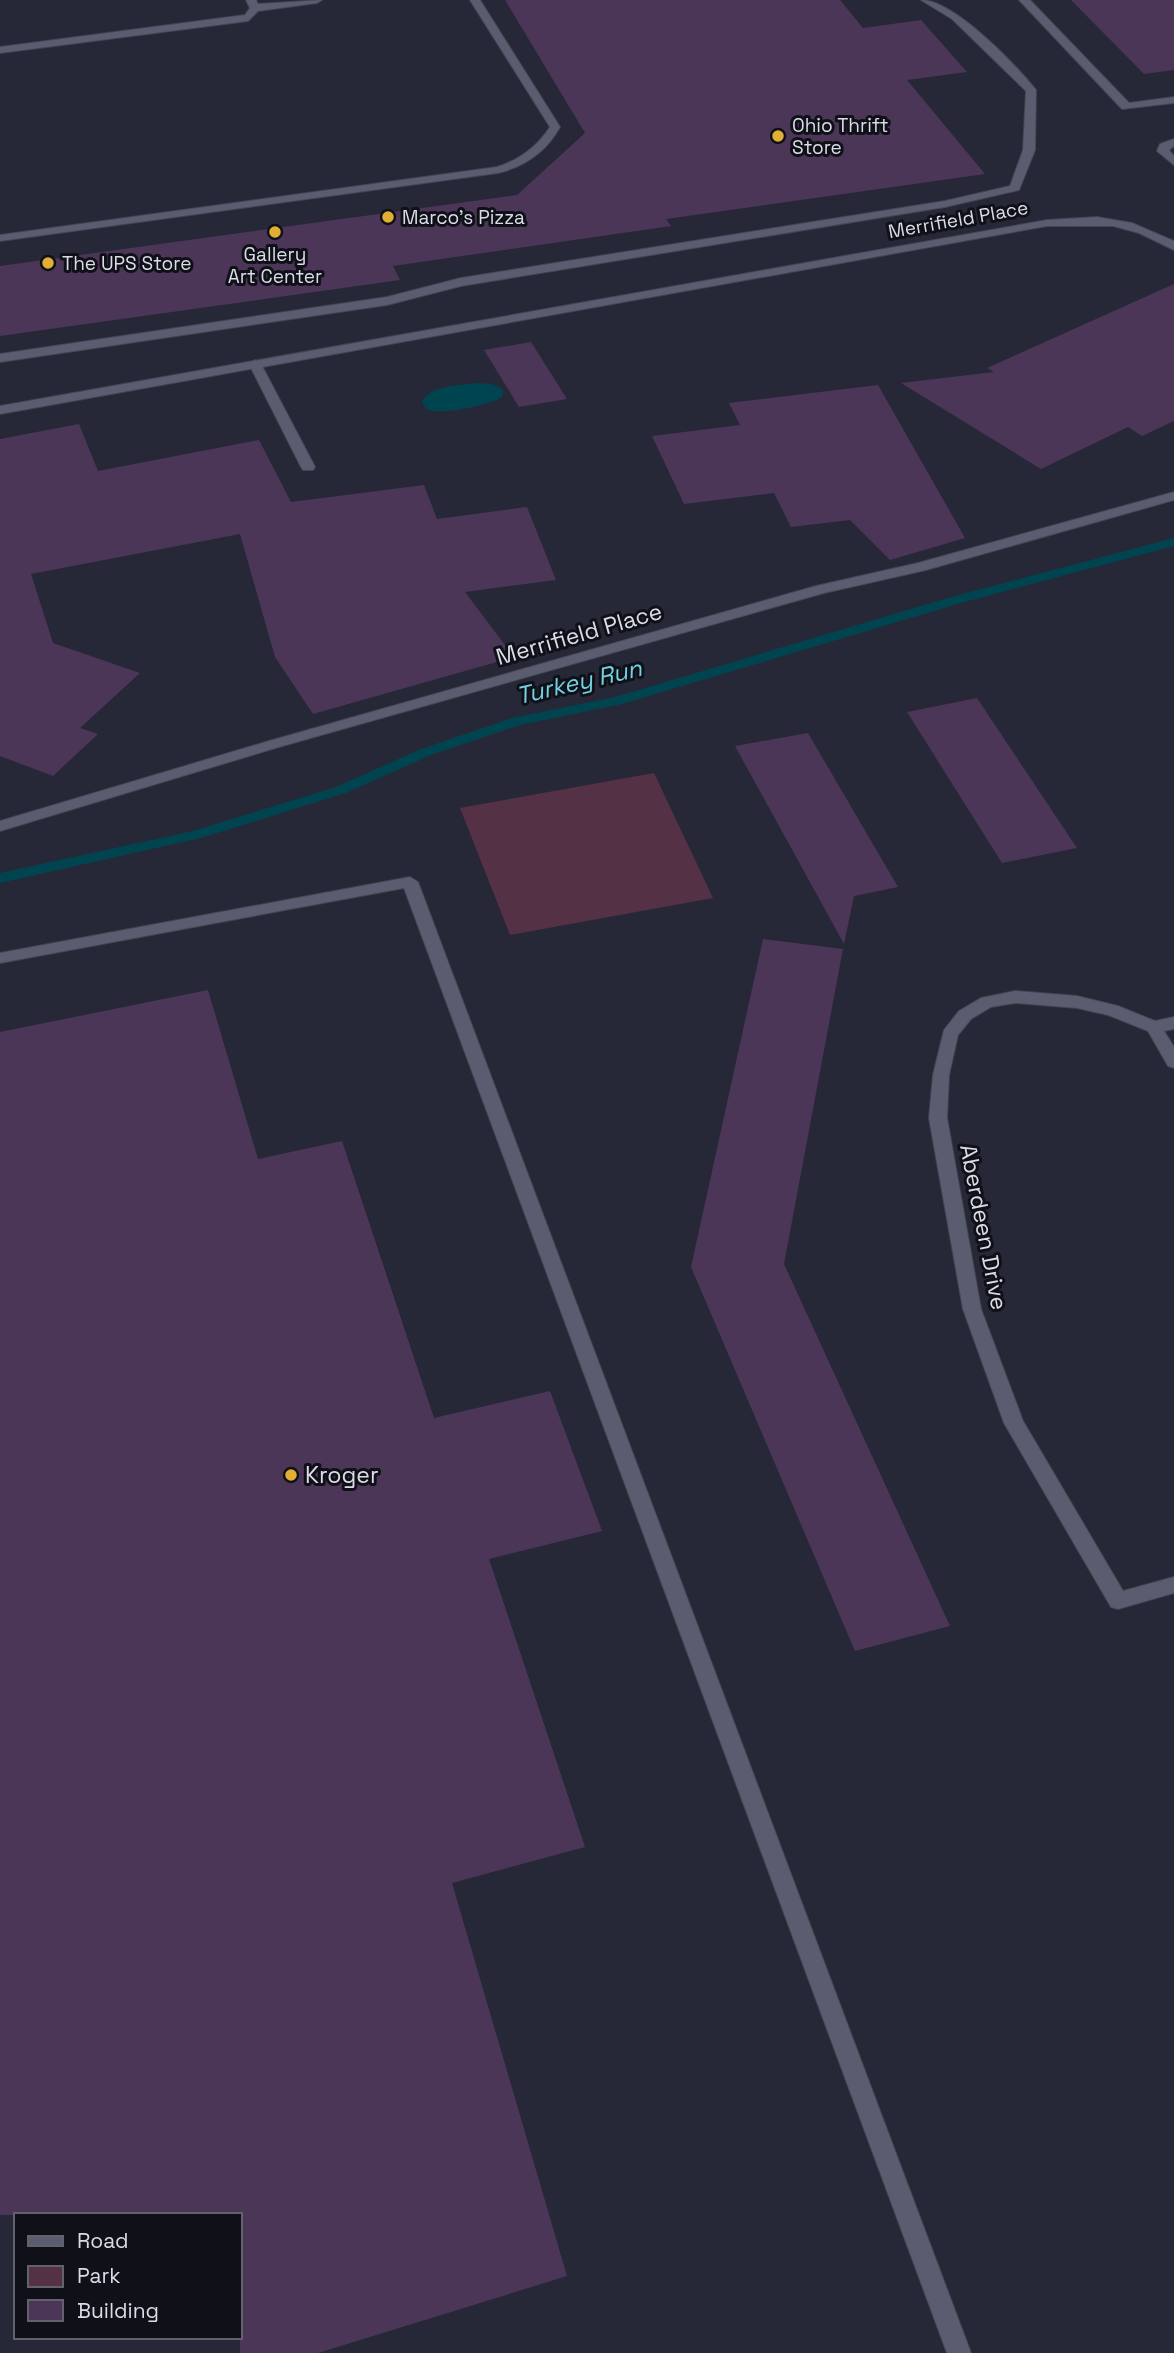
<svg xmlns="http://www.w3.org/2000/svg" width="1174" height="2353" viewBox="0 0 1174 2353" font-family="'Space Grotesk',sans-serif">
<rect width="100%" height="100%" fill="#262837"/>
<path fill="#543145" d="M654,773L713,898L510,935L460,808Z"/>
<path fill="#004450" d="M475,383L492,384L503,389V396C496,404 448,413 436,411C429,411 426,409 422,403C427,385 460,386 475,383Z"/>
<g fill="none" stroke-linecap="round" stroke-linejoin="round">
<path fill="#004450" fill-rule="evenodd" d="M1174,538V546L961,603L622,704L520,725L431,755L346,793L201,838L0,883V873L193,831L336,787L421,749L512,718L615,697L951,597Z"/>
</g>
<path fill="#4b3658" d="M505,0H840L863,28L921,20L967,72L907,80L985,174L666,219L671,226L393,266L400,280L0,336V266L517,195L585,133Z
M1071,0H1174V70L1144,74Z
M1174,284V421L1142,436L1128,427L1041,469L901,383L994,372L987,368Z
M531,342L567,399L519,407L484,350Z
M878,385L965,538L890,560L850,520L791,527L774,493L684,504L652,436L740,425L729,403Z
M79,424L98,471L259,440L291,502L424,485L437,519L527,507L556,580L465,592L514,657L313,714L275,657L240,534L31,574L53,643L140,673L80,728L98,734L53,776L0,756V439Z
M977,698L1077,848L1002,863L907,712Z
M808,733L898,887L854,896L844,944L735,746Z
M763,939L843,949L784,1264L950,1626L855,1651L691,1267Z
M208,990L258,1159L342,1141L434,1418L550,1391L602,1531L489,1559L585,1847L452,1883L567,2276L318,2353H240V2215H0V1032Z"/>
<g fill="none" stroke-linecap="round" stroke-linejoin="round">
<defs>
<path id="lane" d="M246,0H256L258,4L322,0L317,3L258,11L248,21L0,53V47L245,15L250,8Z
M470,0H480L560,127C546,152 526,166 498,173L0,241V235L497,167C519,160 537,147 550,127Z
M921,0C954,0 1015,64 1036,90L1035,150L1019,190L945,207L461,286L387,305L0,362V354L387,297L461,278L945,201L1010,186L1023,150L1026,91L952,19Z
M1019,0H1030L1129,103L1174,97V103L1122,109Z
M1174,139V146L1169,150L1174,156V165L1157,151L1160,144Z
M255,360L261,364L315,467L313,470H303L301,467L249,364Z
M410,877L418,882L971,2353H947L404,888L0,963V953Z"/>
<path id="street" d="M1097,217L1132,223L1174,241V250L1139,233L1113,226H1047L0,414V406L1047,220Z
M1174,492V500L926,570L824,593L279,747L0,831V821L269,741L816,586L918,563Z
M1015,991L1077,996L1118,1006L1155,1021L1174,1017V1029L1164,1031L1174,1047V1068L1168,1066L1148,1031L1108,1015L1077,1008L1015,1003L991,1007L971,1019L958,1035L949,1075L947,1118L981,1309L1023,1421L1123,1591L1174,1577V1593L1118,1609L1111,1607L1004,1423L963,1309L929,1118L933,1075L944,1030L959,1011L981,998Z"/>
</defs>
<use href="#lane" stroke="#444552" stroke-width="2"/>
<use href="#street" stroke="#444552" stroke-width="2"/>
<use href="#lane" fill="#5a5d6f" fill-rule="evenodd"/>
<use href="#street" fill="#5a5d6f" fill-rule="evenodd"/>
</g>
<g fill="#e0af34" stroke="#101118" stroke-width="2.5">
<circle cx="778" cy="136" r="7"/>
<circle cx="388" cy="217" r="7"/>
<circle cx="275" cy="232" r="7"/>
<circle cx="48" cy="263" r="7"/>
<circle cx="291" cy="1475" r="7"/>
</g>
<g text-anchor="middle" stroke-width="6" stroke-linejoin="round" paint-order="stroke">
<g font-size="19" fill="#dadce7" stroke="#101118" text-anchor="start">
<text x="792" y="132">Ohio Thrift<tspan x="792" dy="22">Store</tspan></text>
<text x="402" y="224">Marco's Pizza</text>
<text x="275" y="261" text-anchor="middle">Gallery<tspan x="275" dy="22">Art Center</tspan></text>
<text x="62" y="270">The UPS Store</text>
</g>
<g font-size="19" fill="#dadce7" stroke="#101118">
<text transform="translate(958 219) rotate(-10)" y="7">Merrifield Place</text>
</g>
<g font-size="23" fill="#dadce7" stroke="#101118">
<text transform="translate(579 634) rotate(-16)" y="8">Merrifield Place</text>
<text transform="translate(984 1227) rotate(79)" y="8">Aberdeen Drive</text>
</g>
<g font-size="23" fill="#dadce7" stroke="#101118" text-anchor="start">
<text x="305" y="1483">Kroger</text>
</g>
<g font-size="24" font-style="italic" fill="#73d1e4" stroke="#101118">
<text transform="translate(579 682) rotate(-13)" y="8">Turkey Run</text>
</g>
</g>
<rect x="14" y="2213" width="228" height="126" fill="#101118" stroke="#61626b" stroke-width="2"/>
<rect x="28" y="2236" width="35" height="10" fill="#5a5d6f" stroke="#61626b" stroke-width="2"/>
<text x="77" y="2248" font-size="21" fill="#dadce7">Road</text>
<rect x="28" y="2266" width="35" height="21" fill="#543145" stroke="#61626b" stroke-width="2"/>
<text x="77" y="2283" font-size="21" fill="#dadce7">Park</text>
<rect x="28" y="2300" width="35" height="21" fill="#4b3658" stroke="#61626b" stroke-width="2"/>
<text x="77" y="2318" font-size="21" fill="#dadce7">Building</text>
</svg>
